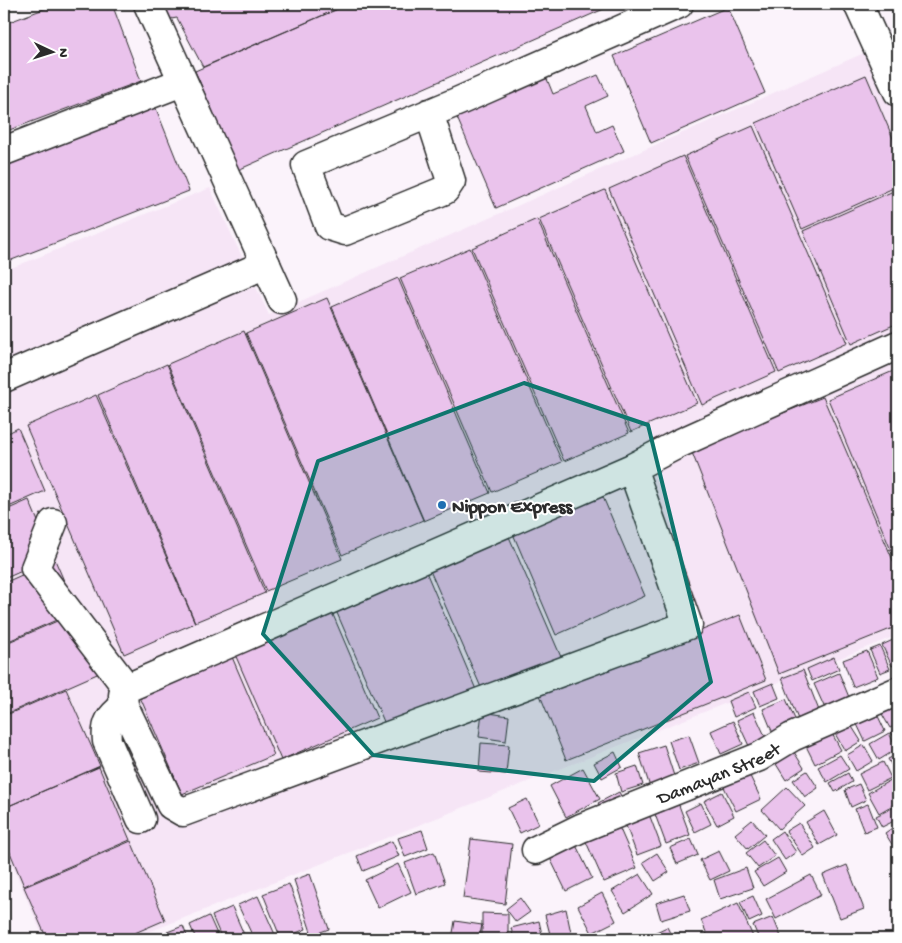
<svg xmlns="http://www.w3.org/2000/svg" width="902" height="943" viewBox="0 0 902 943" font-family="'Gochi Hand',sans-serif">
<rect width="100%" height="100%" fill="#fbf3fb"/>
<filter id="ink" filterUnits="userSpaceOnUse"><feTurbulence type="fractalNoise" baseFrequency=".02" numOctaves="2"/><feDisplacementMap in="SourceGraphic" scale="10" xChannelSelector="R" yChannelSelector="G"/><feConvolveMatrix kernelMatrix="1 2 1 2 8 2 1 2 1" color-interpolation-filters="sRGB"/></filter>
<g filter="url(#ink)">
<path fill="#f6e5f6" d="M871,50L898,111V635L131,939H44L4,846V271L210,188L269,315Z"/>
<path fill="#eac3ec" stroke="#2b2b2b" d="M4,4H8L10,11L4,13Z
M57,4H112L141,81L4,132V24Z
M159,4H349L203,67L177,18L165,20Z
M349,4H615L238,170L195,71Z
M728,7L765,93L651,143L614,56Z
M545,74L553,94L598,75L608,96L586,106L597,132L612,125L624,151L496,208L455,113Z
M866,75L898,150V186L802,229L756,123Z
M155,106L189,191L4,263V166Z
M753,126L847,343L779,373L685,156Z
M683,156L776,372L702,405L609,189Z
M898,189V323L851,344L803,231Z
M605,190L697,403L631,432L539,219Z
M537,219L629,433L564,461L472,248Z
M470,248L562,462L492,492L400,278Z
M398,278L490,493L424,521L332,307Z
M327,298L423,520L342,555L246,333Z
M244,331L342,559L266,591L168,364Z
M167,364L265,593L195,622L98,395Z
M898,369V567L828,399Z
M96,395L195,623L124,654L26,426Z
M823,397L898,572V626L779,674L691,450Z
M18,428L45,491L4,509V435Z
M600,490L645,596L556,635L511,529Z
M29,500L53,557L4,579V511Z
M507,532L561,657L483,692L428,566Z
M55,560L77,611L4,643V583Z
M424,567L477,692L388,731L334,606Z
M331,610L377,718L281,760L234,652Z
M78,612L104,671L4,715V644Z
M740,615L766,680L566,760L540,695Z
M893,640L898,653V663L892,666L882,645Z
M880,646L890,669L880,673L870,650Z
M867,651L878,677L853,687L843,660Z
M232,657L274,755L182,794L140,697Z
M834,657L839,669L812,681L807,669Z
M803,670L820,713L799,722L782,678Z
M839,673L851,702L827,713L814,684Z
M773,683L779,698L760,706L754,691Z
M66,689L100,766L4,808V716Z
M749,692L756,707L734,717L728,701Z
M893,698L898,707V724L890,728L878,707Z
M786,699L798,726L774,736L763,709Z
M482,712L509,716L506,741L479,737Z
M754,712L766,738L749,746L737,720Z
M877,714L885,731L865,741L854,718Z
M733,721L743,744L721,754L711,731Z
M849,722L861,741L845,751L834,732Z
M898,728V744L891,732Z
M830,730L841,750L815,764L805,744Z
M889,733L897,749L879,760L870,744Z
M689,735L699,763L679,770L669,741Z
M481,743L509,745L506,774L479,772Z
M664,745L675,779L650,787L639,753Z
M864,745L873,761L856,771L847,755Z
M615,752L622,767L602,778L594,763Z
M794,752L804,768L786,780L776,764Z
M898,754V775H897L888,759Z
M840,755L849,769L827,782L818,767Z
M883,762L891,778L867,790L859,774Z
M637,766L643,785L621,792L616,773Z
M99,767L130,840L24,886L4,838V808Z
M583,768L600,799L566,817L550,786Z
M807,771L818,788L805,797L793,780Z
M848,773L852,782L835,792L830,783Z
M749,774L761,799L736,811L724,787Z
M896,777L898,781V802L879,813L868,793Z
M859,784L866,800L851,807L845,790Z
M787,787L805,806L779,829L762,810Z
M619,792L627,808L606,815L598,803Z
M722,792L734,816L717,825L704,801Z
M527,799L539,824L520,833L508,808Z
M677,800L690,835L666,844L653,809Z
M701,803L711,824L695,832L685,811Z
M868,804L877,827L864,832L855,809Z
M898,805V819L882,827L876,816Z
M824,811L837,835L819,845L806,822Z
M649,814L661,846L637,855L625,823Z
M616,820L637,868L604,882L583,835Z
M752,820L765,835L748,849L735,834Z
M799,823L815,848L803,856L786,831Z
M898,824V854L885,833Z
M422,830L428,848L405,857L398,838Z
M782,831L796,852L785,860L771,839Z
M471,839L512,844L505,904L463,898Z
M691,839L698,855L677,864L670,848Z
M763,840L775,856L758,868L746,853Z
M131,841L165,920L121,939H47L24,887Z
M392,841L399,856L363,871L357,856Z
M574,841L592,878L566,891L548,854Z
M719,851L729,871L710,880L700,860Z
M434,852L445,883L416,894L405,863Z
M657,853L669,872L655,881L643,862Z
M778,858L786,872L763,886L754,872Z
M398,864L411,892L378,908L365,880Z
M847,865L864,909L840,918L823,875Z
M746,868L753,888L720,899L714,880Z
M310,874L329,929L312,935L294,880Z
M640,874L653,894L625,912L612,891Z
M811,875L821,895L776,919L766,899Z
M289,884L306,929L281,939L263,894Z
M602,893L616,921L592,933L578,906Z
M684,894L690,911L661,920L656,903Z
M258,896L277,939H254L238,905Z
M753,896L762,916L749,922L740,902Z
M520,898L530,912L516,922L506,909Z
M738,903L754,939H709L701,920Z
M232,907L246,939H222L212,916Z
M566,909L571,933L551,938L545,915Z
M482,913L508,914V939H482Z
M209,916L217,934L205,939H196L190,925Z
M773,917L782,939H759L753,925Z
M455,921L482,925L479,939H452Z
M539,921L543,939H514L511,928Z
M4,922L11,934L4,938Z
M183,926L188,939H164L162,934Z
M667,927L673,939H641Z"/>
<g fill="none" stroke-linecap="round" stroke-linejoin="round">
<defs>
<g id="minor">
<path d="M148,4L282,300"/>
<path d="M858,4L898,92"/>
<path d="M429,113L451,181L445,190L345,231L329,226L306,165L459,101L679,4"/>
<path d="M4,151L182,82"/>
<path d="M4,378L266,264"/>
<path d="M632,468L688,625L183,812L171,805L124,706L123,695L127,688L632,468L678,444L898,345"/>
<path d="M53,523L35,568L127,688"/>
<path d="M124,706C110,717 105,723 107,741L141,819"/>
<path id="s1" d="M536,850L581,828L759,757L792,737L898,691"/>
</g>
</defs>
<use href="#minor" stroke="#2b2b2b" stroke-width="31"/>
<use href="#minor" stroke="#fff" stroke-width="28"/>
</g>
</g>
<path fill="#0f766e" fill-opacity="0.2" stroke="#0f766e" stroke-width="4" stroke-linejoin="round" d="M524,383L648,425L711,682L594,781L373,755L263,634L318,461Z"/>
<circle fill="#1f6fb2" stroke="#fff" stroke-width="2" cx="442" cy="505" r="5"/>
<g text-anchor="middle" stroke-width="4" stroke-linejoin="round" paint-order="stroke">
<g font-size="19" font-weight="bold" fill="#2b2b2b" stroke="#fff" text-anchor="start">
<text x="452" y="512">Nippon Express</text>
</g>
<g font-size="19" fill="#2b2b2b" stroke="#fff">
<text dy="7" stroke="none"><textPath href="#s1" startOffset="198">Damayan Street</textPath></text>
</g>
</g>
<rect width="902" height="943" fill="none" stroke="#fff" stroke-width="20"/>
<rect x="10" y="10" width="882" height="923" fill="none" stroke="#2b2b2b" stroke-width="2" filter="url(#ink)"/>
<g transform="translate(52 52) rotate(94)" stroke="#ffffff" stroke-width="4" paint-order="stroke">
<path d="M0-4L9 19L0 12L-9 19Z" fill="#2b2b2b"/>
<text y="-8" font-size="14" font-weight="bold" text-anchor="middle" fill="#2b2b2b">N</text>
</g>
</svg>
